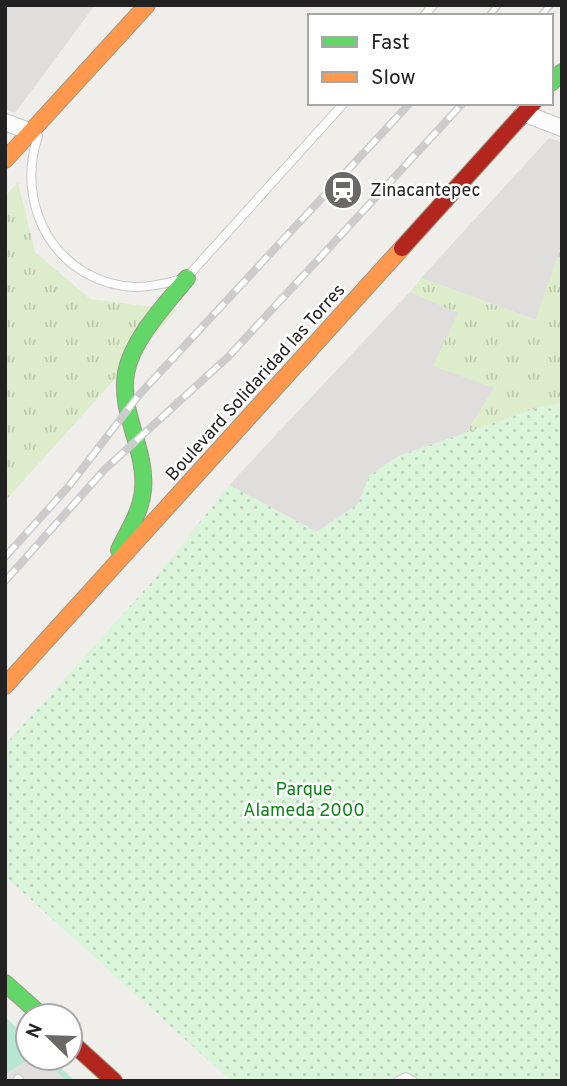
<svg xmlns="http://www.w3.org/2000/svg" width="567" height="1086" viewBox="0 0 567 1086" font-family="Overpass,sans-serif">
<defs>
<pattern id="grass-tufts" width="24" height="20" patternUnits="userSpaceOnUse" patternTransform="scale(1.75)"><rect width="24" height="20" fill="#ddeccb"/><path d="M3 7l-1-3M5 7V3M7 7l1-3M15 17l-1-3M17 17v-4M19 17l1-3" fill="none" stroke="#bdcaae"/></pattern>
<pattern id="park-dots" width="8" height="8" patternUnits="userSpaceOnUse" patternTransform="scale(1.75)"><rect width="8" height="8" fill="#daf5da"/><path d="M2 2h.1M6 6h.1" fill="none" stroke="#bbd2bb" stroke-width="1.8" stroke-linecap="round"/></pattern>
</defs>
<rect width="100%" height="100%" fill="#f0eeeb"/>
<path fill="#dfdedc" d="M5,5H95L15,113L5,109Z
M549,138L562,142V245L536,320L421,278Z
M410,292L458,312L495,387L466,433L399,456L370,475L358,504L317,532L229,485Z"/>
<path fill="url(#grass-tufts)" d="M18,182L35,252L90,299L177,310L5,501V196Z
M562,245V403L537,408L466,433L494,388L433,366L458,313L410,292L421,278L535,320Z"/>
<path fill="url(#park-dots)" d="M562,403V1081H231L5,876V745L158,575L229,485L317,532L358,504L370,475L399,456L537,408Z"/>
<path fill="#b7e6d2" d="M5,1017L28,1038V1058H50L75,1081H5Z"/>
<path fill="#e0dfde" d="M31,1058H43L67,1081H5V1074Z"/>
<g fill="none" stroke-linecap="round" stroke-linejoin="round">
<defs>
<path id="lane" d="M424,16L433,5
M38,136C14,207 57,283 135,287C149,287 164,284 178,280
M189,275L344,103
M18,1079L20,1081
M398,1081L406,1077L413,1081"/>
<path id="street" d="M523,113L562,128
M5,122L31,132"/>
<path id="fast" d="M551,83L562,72
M119,550C128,531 141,512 143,490C147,450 119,413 126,373C132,339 166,304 187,278
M5,983L42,1016"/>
<path id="slow" d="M5,160L147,5
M5,686L402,248"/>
<path id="jam" d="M402,248L533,103
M70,1041L114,1081"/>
</defs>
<use href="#lane" stroke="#c9c8c7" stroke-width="10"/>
<use href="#street" stroke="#c9c8c7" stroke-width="18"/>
<use href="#fast" stroke="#999a82" stroke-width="18"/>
<use href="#slow" stroke="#999a82" stroke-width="18"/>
<use href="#jam" stroke="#999a82" stroke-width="18"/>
<use href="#lane" stroke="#fdfcfc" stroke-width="8"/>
<use href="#street" stroke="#fdfcfc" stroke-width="16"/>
<use href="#fast" stroke="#63d668" stroke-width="16"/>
<use href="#slow" stroke="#ff974d" stroke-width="16"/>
<use href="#jam" stroke="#b3261e" stroke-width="16"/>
<defs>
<path id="rail" d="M489,16L498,5
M541,16L550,5
M5,557L69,486L139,395L410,103
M5,581L105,469L228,357L463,103"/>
</defs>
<use href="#rail" stroke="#ccc" stroke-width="8"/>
<use href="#rail" stroke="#fff" stroke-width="5" stroke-dasharray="16" stroke-linecap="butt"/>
</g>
<defs>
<symbol id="station-disc" viewBox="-11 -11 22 22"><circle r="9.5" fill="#6a6968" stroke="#fff"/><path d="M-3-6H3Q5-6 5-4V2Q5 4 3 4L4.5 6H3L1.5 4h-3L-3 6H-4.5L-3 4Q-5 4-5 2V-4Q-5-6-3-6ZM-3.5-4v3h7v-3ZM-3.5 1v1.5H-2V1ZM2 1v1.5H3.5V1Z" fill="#fff"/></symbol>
</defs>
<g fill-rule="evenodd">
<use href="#station-disc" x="321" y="168" width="44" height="44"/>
</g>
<g text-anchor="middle" stroke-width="5" stroke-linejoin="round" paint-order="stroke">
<g font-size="18" fill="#222" stroke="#fff" text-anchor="start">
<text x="370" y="196">Zinacantepec</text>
</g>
<g font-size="18" fill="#222" stroke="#fff">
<text transform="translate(255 382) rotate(-48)" y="6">Boulevard Solidaridad las Torres</text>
</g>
<g font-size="18" fill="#0c8416" stroke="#fff">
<text x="304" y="795">Parque<tspan x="304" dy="21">Alameda 2000</tspan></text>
</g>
</g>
<rect width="567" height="1086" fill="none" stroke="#222222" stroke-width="14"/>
<rect x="308" y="14" width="245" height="91" fill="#ffffff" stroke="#a7a7a7" stroke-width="2"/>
<rect x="322" y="37" width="35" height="10" fill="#63d668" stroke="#a7a7a7" stroke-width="2"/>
<text x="371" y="49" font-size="21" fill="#222222">Fast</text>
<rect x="322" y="72" width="35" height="10" fill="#ff974d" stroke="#a7a7a7" stroke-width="2"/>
<text x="371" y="84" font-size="21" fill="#222222">Slow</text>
<g transform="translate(49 1037) rotate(293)"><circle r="33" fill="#ffffff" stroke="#a7a7a7" stroke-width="2"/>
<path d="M0-5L12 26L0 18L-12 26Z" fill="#6a6968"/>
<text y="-10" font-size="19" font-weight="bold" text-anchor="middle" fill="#222222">N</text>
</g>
</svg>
